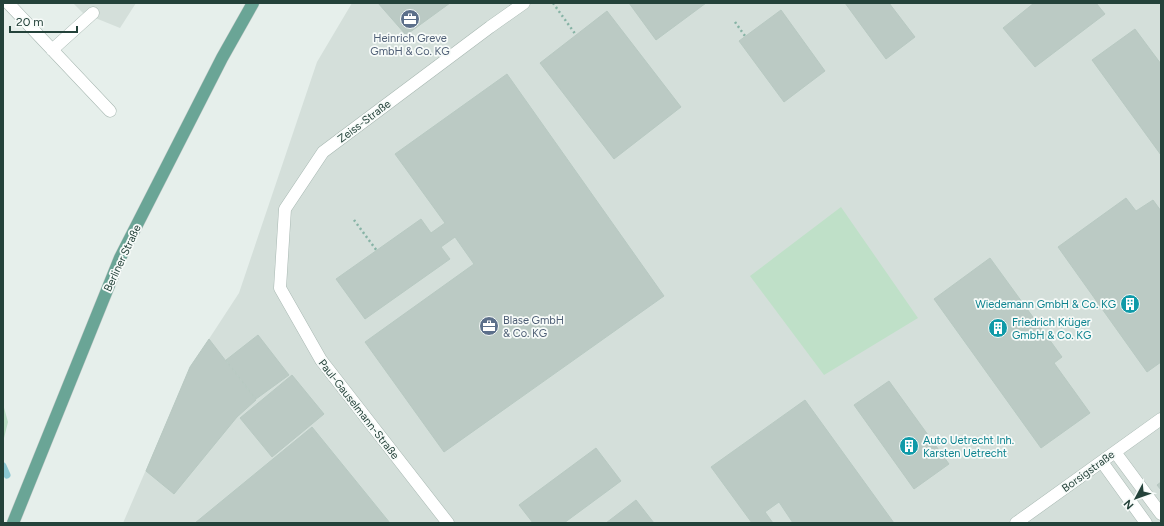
<svg xmlns="http://www.w3.org/2000/svg" width="1164" height="526" viewBox="0 0 1164 526" font-family="Figtree,sans-serif">
<rect width="100%" height="100%" fill="#e6efeb"/>
<path fill="#d4dfda" d="M73,3H136L120,28L83,13Z
M352,3H1161V523H123L190,368L239,293L317,62Z"/>
<path fill="#bfe0c8" d="M841,207L918,318L824,375L750,276Z
M3,404L8,422L3,442Z"/>
<g fill="none" stroke-linecap="round" stroke-linejoin="round">
<path stroke="#8ec9d4" stroke-width="7" d="M3,466L7,475"/>
</g>
<path fill="#bbcac4" stroke="#b8c9c2" d="M378,3H450L406,35Z
M629,3H706L656,40Z
M845,3H889L915,37L886,59Z
M1034,3H1096L1105,14L1035,67L1003,28Z
M781,10L825,71L784,102L739,41Z
M607,11L681,107L614,159L540,63Z
M1135,29L1161,64V155L1092,60Z
M507,74L664,296L444,452L365,342L474,264L455,237L441,247L450,259L365,319L336,279L421,219L431,233L445,223L395,154Z
M1126,198L1136,211L1153,200L1161,211V362L1147,372L1058,247Z
M990,258L1062,357L1054,363L1090,413L1041,448L934,299Z
M258,335L289,375L256,399L226,360Z
M209,339L256,400L237,417L174,494L146,471L190,367Z
M292,375L324,414L272,457L240,418Z
M889,381L949,464L914,489L854,405Z
M805,400L894,523H793L779,502L765,512L773,523H752L711,467Z
M312,427L390,523H195Z
M596,448L621,481L564,523H533L519,505Z
M1161,482V490L1157,485Z
M636,500L654,523H606Z"/>
<g fill="none" stroke-linecap="round" stroke-linejoin="round">
<defs>
<path id="minor" d="M8,3L110,111
M52,50L93,13
M1115,452L1161,514
M1102,462L1146,523
M448,523L321,360L280,288L285,209L323,152L490,27L524,3
M1016,523L1161,419"/>
<path id="major" d="M13,523L120,258L222,58L253,3"/>
</defs>
<use href="#minor" stroke="#a8b8b2" stroke-width="13"/>
<use href="#major" stroke="#c2cac8" stroke-width="13"/>
<path stroke="#86b3a5" stroke-width="2.5" stroke-dasharray="2 3" stroke-linecap="butt" d="M553,3L576,35
M735,22L745,36
M354,220L377,251"/>
<use href="#minor" stroke="#fff" stroke-width="12"/>
<use href="#major" stroke="#6aa596" stroke-width="12"/>
</g>
<defs>
<symbol id="office-disc" viewBox="-11 -11 22 22"><circle r="9.5" fill="#5c6f8a" stroke="#f7fbf9"/><path d="M-6-3h4V-5.5h4V-3h4V5H-6ZM-1-4.5V-3h2v-1.5ZM-6 0V1H6V0Z" fill="#fff"/></symbol>
<symbol id="building-disc" viewBox="-11 -11 22 22"><circle r="9.5" fill="#0f9aa8" stroke="#f7fbf9"/><path d="M-4-6H4V6H1V3H-1V6H-4ZM-2.5-4.3h1.7v1.8h-1.7ZM.8-4.3h1.7v1.8H.8ZM-2.5-1h1.7V.8h-1.7ZM.8-1h1.7V.8H.8Z" fill="#fff"/></symbol>
</defs>
<g fill-rule="evenodd">
<use href="#office-disc" x="399" y="8" width="22" height="22"/>
<use href="#building-disc" x="1119" y="293" width="22" height="22"/>
<use href="#office-disc" x="478" y="315" width="22" height="22"/>
<use href="#building-disc" x="987" y="317" width="22" height="22"/>
<use href="#building-disc" x="898" y="435" width="22" height="22"/>
</g>
<g text-anchor="middle" stroke-width="3.5" stroke-linejoin="round" paint-order="stroke">
<g font-size="11" fill="#4e5e75" stroke="#f7fbf9">
<text x="410" y="42">Heinrich Greve<tspan x="410" dy="13">GmbH &amp; Co. KG</tspan></text>
<text x="503" y="324" text-anchor="start">Blase GmbH<tspan x="503" dy="13">&amp; Co. KG</tspan></text>
</g>
<g font-size="11" fill="#24423a" stroke="#f7fbf9">
<text transform="translate(364 121) rotate(-37)" y="4">Zeiss-Straße</text>
<text transform="translate(122 258) rotate(-65)" y="4">Berliner Straße</text>
<text transform="translate(359 409) rotate(52)" y="4">Paul-Gauselmann-Straße</text>
<text transform="translate(1088 471) rotate(-36)" y="4">Borsigstraße</text>
</g>
<g font-size="11" fill="#0d838f" stroke="#f7fbf9" text-anchor="start">
<text x="1116" y="308" text-anchor="end">Wiedemann GmbH &amp; Co. KG</text>
<text x="1012" y="326">Friedrich Krüger<tspan x="1012" dy="13">GmbH &amp; Co. KG</tspan></text>
<text x="923" y="444">Auto Uetrecht Inh.<tspan x="923" dy="13">Karsten Uetrecht</tspan></text>
</g>
</g>
<rect width="1164" height="526" fill="none" stroke="#24423a" stroke-width="8"/>
<g transform="translate(1136 498) rotate(229)" stroke="#f7fbf9" stroke-width="3" paint-order="stroke">
<path d="M0-3L7 15L0 10L-7 15Z" fill="#24423a"/>
<text y="-6" font-size="11" font-weight="bold" text-anchor="middle" fill="#24423a">N</text>
</g>
<path d="M10 26v6h67v-6" fill="none" stroke="#24423a" stroke-width="2"/>
<text x="16" y="26" font-size="12" fill="#24423a" stroke="#f7fbf9" stroke-width="3" paint-order="stroke">20 m</text>
</svg>
